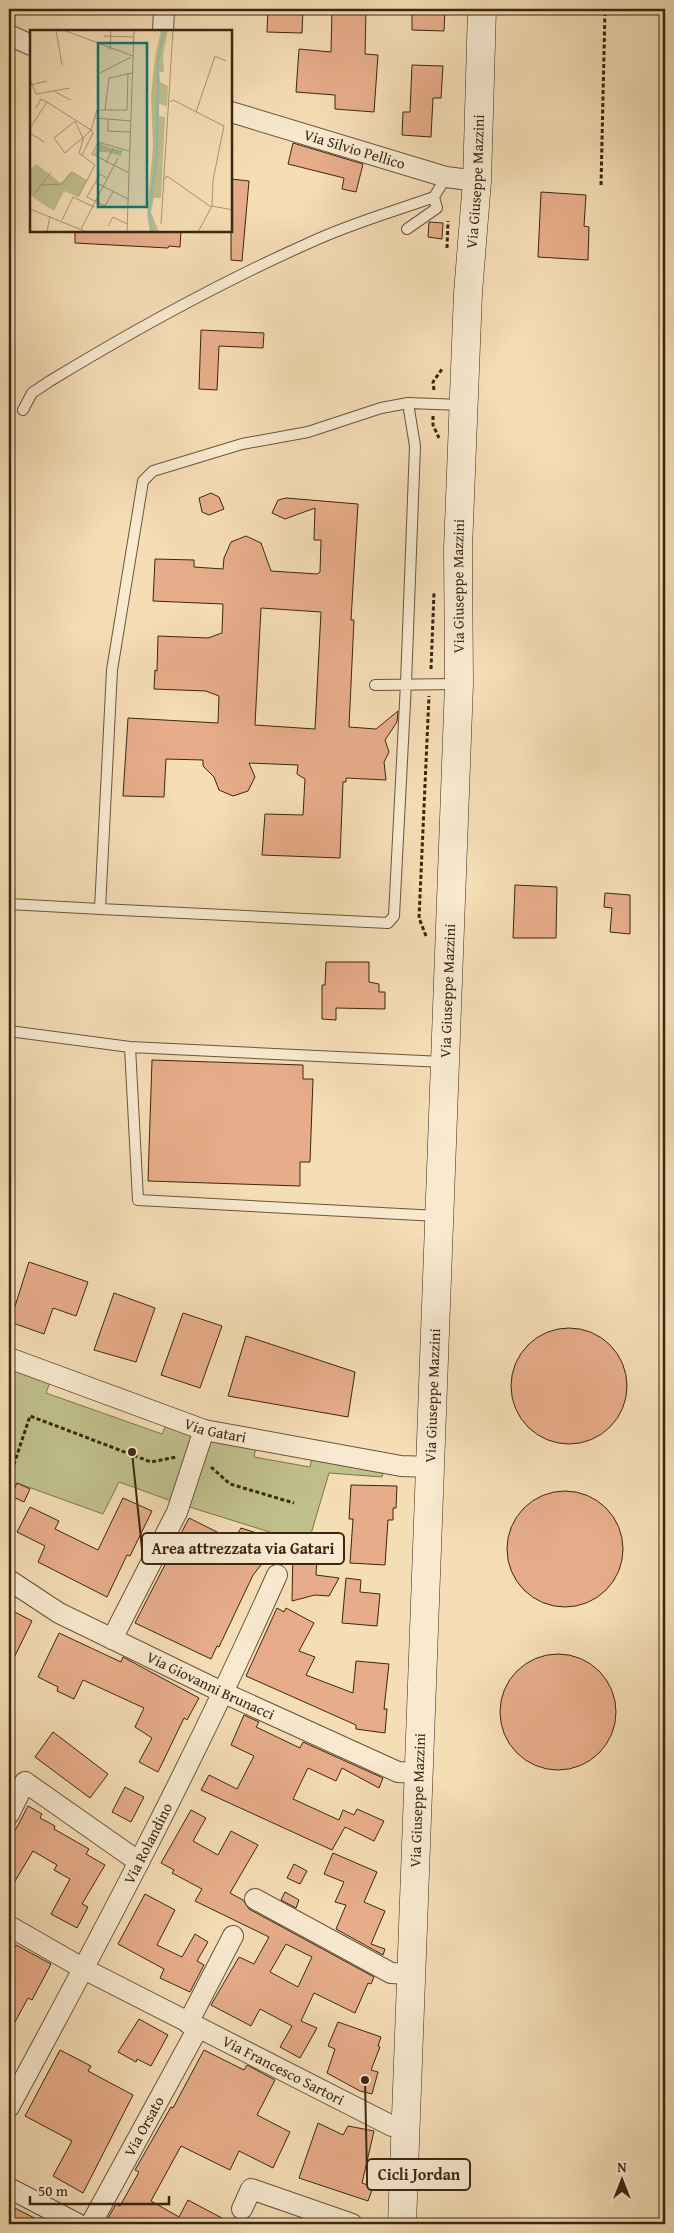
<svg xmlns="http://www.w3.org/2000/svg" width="674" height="2233" viewBox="0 0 674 2233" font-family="'Gentium Book Plus',serif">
<rect width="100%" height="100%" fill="#f5ddb6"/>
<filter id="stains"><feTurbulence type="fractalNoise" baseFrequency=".004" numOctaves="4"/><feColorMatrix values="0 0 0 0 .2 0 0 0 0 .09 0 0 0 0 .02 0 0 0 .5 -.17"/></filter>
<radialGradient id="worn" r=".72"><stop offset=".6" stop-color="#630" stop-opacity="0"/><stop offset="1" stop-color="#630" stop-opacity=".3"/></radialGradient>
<path fill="#c0c08b" stroke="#7e744e" d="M9,1368L50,1382L46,1393L162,1434L167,1423L256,1447L254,1457L310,1467L312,1458L384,1469L382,1477L329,1473L308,1544L180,1504L119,1482L103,1514L17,1483L9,1500V1395L11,1391L9,1390Z"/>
<path fill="#e7ad8a" stroke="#3b2711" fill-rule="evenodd" d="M268,9H303L302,33L267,32Z
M332,9H366L365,54L378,55L374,112L335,109V95L296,92L299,49L331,52Z
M412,9H445L444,31L412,30Z
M412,65L443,66L441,98H433L431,137L402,135L403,112H410Z
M293,143L363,164L356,192L342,189L344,178L288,164Z
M231,179L249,181L242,261L231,260Z
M541,192L586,195L584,226L589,227L588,260L538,257Z
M429,222L443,223L442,239L428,237Z
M75,231H181L180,247L169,246L168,248L75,243Z
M201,330L264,333L263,348L219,346L217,390L199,389Z
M211,493L219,497L224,509L209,515L202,512L199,498Z
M286,498L358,504L351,620H354L349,727L376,729L398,711L397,722L385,740L389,752L384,762L386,780L346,778V782H343L340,858L262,855L265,814L303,815L305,779L297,774L298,765L249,763L255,777L248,791L233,796L219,790L214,777L203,766V760L166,759L164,797L123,796L128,718L218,723L219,696L206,691L154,689L155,670L157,671L158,636L208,638L222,633L223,604L153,601L155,559L194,560V567L223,569L224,558L231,542L246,536L261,543L271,571L317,574L320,572L321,540H314L315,508L285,519L272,513L278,500ZM261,608L321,612L315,729L255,725Z
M515,885L557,887L556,938H513Z
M605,893L630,895V934L610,932L612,908L604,907Z
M326,962H369V982L379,984V992H385V1009L336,1008V1020L322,1019V985H325Z
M152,1060L303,1065V1079H313L310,1162H300V1186L148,1181Z
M29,1262L88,1282L76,1316L53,1308L44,1334L10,1322Z
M114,1293L155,1308L136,1362L94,1350Z
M183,1313L222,1326L200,1388L161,1375Z
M511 1386a58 58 0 1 1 116 0a58 58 0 1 1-116 0Z
M246,1336L355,1372L348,1417L228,1396Z
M17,1483L30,1489L24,1502L11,1496Z
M351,1485L397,1486L396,1508H393V1520H388L385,1565L350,1563L353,1519H349Z
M507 1549a58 58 0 1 1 116 0a58 58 0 1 1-116 0Z
M123,1498L152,1511L130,1556L127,1555L107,1597L38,1562L45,1546L17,1532L30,1507L59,1521L55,1529L98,1550Z
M189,1518L233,1540L241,1528L275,1539L265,1560L253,1575L219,1647L217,1646L211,1659L135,1623Z
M293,1550L317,1558L316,1575L339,1578L329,1596L315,1595L292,1601Z
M346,1578L361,1580L360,1592L380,1594L377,1626L342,1623Z
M277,1608L284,1612L286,1608L314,1623L299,1651L315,1657L306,1675L353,1693L356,1661L389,1664L384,1709H387L385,1733L356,1729V1725L246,1676Z
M9,1609L32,1621L9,1668Z
M59,1633L121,1662L123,1657L199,1698L187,1720L184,1718L158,1772L139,1762L152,1738L135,1727L144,1708L83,1680L74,1699L57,1691L58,1687L38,1677Z
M500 1712a58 58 0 1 1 116 0a58 58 0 1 1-116 0Z
M244,1715L259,1722L256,1727L300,1748L303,1742L383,1778L379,1788L342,1768L336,1781L308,1768L293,1799L339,1820L343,1810L354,1815L357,1809L384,1821L374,1841L345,1827L332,1850L201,1790L209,1775L237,1789L254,1756L231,1745Z
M53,1732L108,1774L90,1798L35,1757Z
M125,1787L144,1797L131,1822L112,1812Z
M28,1806L42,1814L40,1818L55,1826L54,1829L89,1849L86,1854L105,1865L82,1904L88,1907L77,1928L51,1914L70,1879L54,1870L57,1865L33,1851L9,1891V1842Z
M191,1810L206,1818L193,1841L218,1855L231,1831L258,1845L230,1893L243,1900L249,1909L374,1977L371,1984L368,1983L355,2013L314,1993L301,2021L317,2028L300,2058L280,2047L292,2026L260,2009L251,2026L211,2005L239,1957L254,1964L269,1937L195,1901L202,1889L172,1873L174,1870L161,1863ZM286,1944L312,1957L298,1987L270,1972Z
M333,1853L377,1872L364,1902L385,1911L371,1944L385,1949L383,1955L336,1929L346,1905L335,1902L344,1882L324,1874Z
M294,1864L307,1871L300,1884L287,1878Z
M285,1892L299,1900L296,1908L281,1900Z
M145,1894L175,1910L157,1945L182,1957L195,1934L208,1942L197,1961L204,1965L190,1992L160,1978L164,1969L118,1944Z
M16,1945L51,1964L32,2000L28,1998L9,2033V1959Z
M139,2019L168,2035L151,2066L137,2059L136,2062L118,2052Z
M338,2022L381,2037L378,2046L380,2047L371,2070L378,2072L372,2094L360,2091L327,2073L335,2049L328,2046Z
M60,2050L91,2066L88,2071L133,2095L83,2193L53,2176L72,2141L25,2116Z
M204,2050L244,2070L247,2065L275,2080L257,2115L290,2132L273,2168L239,2151L230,2170L181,2146L151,2201L179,2217L188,2200L233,2224H114L107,2220L116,2204L120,2206L139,2172L135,2170L171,2107L173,2108Z
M318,2123L343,2135L348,2126L374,2131L362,2183L373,2187L368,2201L299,2178Z
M9,2205L46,2224H9Z"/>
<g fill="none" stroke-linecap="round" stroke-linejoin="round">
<defs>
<path id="lane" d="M407,229L437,208L434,197
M23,410L32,393L50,381C134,330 219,283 309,243C349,224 392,212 434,197L446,177
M375,685L458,684
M9,904L100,909L112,670L143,481L153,471L242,444L308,432L381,408L408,403L462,405
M100,909L388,923L394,916L406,683L415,446L408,403
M9,1031L130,1047L443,1062
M130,1047L138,1200L438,1216"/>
<g id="street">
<path d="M163,31L164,9"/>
<path d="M9,35L31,45"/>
<path id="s1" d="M231,112L446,177L477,181"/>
<path id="s2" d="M9,1358L204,1430L401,1466L429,1467"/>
<path id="s3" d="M9,1580L59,1613L224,1693L398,1772L418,1773"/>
<path d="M112,1639L177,1512L204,1430"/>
<path d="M9,1814L25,1782L139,1862"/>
<path d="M255,1899L391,1973L411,1974"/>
<path id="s4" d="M9,1926L84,1969L392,2126H406"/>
<path d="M188,2023L233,1936"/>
<path id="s5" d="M9,2107C104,1932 196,1757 277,1575"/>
<path d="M9,2188L78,2224"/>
<path d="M242,2209L251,2189L352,2224"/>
<path id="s6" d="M91,2224L198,2028"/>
</g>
<g id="secondary">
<path id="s7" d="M402,2224L459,684L458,549L468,293L477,181L482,9"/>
</g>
</defs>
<use href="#lane" stroke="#6a543a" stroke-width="12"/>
<use href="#street" stroke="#6a543a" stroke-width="22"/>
<use href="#secondary" stroke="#3b2711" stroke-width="29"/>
<path stroke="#3b2711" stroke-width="3" stroke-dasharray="4 2.5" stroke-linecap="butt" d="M601,185L605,9
M447,248L448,221
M434,390L433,382L442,369
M433,416V425L439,438
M431,669L434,592
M426,936L419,918L429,696
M9,1466L13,1467L30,1416L151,1462L176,1457
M211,1467L230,1484L294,1503"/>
<use href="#lane" stroke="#f8e9d0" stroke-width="10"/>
<use href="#street" stroke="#f8e9d0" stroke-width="20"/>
<use href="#secondary" stroke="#f8e9d0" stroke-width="28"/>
</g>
<g text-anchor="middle" stroke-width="4.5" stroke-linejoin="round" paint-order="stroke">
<g font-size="15" fill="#3b2711" stroke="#f8e9d0">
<text dy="5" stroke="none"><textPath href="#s1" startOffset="129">Via Silvio Pellico</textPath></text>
<text dy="5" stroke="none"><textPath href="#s7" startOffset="2044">Via Giuseppe Mazzini</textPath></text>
<text dy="5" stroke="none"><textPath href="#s7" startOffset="1639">Via Giuseppe Mazzini</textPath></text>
<text dy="5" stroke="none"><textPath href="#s7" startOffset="1234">Via Giuseppe Mazzini</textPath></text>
<text dy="5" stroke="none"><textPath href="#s7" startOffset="829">Via Giuseppe Mazzini</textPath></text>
<text dy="5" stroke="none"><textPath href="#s2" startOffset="219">Via Gatari</textPath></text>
<text dy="5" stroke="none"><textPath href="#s3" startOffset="228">Via Giovanni Brunacci</textPath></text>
<text dy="5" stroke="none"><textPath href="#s7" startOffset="424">Via Giuseppe Mazzini</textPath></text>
<text dy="5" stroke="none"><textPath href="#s5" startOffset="298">Via Rolandino</textPath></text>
<text dy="5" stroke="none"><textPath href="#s4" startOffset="310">Via Francesco Sartori</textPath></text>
<text dy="5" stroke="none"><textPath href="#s6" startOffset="111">Via Orsato</textPath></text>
</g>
</g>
<g transform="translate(30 30)">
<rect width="202" height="202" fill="#f5ddb6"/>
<path d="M131,0H138L133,24L134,42H129L130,52L138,56L137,76L129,74V86L135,87L131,168H124L121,182L129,202H120L117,185L123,116L121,66L125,27ZM69,113L80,118L96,121H92L91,126L77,122H69L67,126L64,124ZM6,134L31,153L41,142L56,151L48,167L34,161L24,181L4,168L0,163V140Z" fill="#c0c08b"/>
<path fill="none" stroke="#9dbcaa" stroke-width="2.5" d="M123,202L119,183L127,124L128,31L134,0"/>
<path fill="none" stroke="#ab9474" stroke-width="1" d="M26,0L32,35M33,0L103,26M74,6L104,7M80,20L81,0M70,43L101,27M0,49L6,64L40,58M0,55L17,51M25,62L41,70M140,72L143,70L194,96M6,78L11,69L17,72M75,80H97L98,43M166,82L185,26L196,31M65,88L101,91M78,90V101L100,102M0,98L17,72L61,100L67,80H75L79,48L102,43M0,103L14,112M76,133L83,118M99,143L62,124L68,112L99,121M78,149L70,144L57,167L75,176L83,162M134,150L137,146L181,177M65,152L98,169M12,155L32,154L42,142L57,151M3,166L21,142M48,167L65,135L49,123L53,110V108L51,104L45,91L24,108L35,123L45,114L53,108L61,100L63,103L52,125M182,176L203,180M0,179L57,202M32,190L43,167L64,177M131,194L143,0M78,196L83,187L97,194M51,199L88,128M17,202L20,186M97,202L104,0M168,202L182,176L183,150L194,96"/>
<path fill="#0f766e" fill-opacity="0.15" stroke="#0f766e" stroke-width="2.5" d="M68,13H117V177H68Z"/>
<rect width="202" height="202" fill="none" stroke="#3b2711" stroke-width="2.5"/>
</g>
<path fill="none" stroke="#3b2711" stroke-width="2" d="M132 1452L142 1549M365 2080L367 2175"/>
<g fill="#3b2711" stroke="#f8e9d0" stroke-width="2">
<circle cx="132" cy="1452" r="5"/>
<circle cx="365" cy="2080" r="5"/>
</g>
<g fill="#f8e9d0" stroke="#3b2711" stroke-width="2">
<rect x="142" y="1533" width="202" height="31" rx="5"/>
<rect x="367" y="2159" width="103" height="31" rx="5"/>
</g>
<g font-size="16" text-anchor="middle" font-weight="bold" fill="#3b2711">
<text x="243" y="1554">Area attrezzata via Gatari</text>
<text x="419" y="2180">Cicli Jordan</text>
</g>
<rect width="674" height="2233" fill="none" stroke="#f5ddb6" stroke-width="30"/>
<rect x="10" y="10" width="654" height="2213" fill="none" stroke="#3b2711" stroke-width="2.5"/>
<rect x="15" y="15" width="644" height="2203" fill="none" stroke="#3b2711"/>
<g transform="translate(622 2180)" stroke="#f8e9d0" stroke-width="4" paint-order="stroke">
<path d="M0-4L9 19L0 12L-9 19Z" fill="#3b2711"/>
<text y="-8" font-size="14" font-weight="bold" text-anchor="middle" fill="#3b2711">N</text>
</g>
<path d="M30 2196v8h139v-8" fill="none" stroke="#3b2711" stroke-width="2.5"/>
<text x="38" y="2196" font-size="15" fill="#3b2711" stroke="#f8e9d0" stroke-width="4" paint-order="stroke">50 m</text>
<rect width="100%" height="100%" filter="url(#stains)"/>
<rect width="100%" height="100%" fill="url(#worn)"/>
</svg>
